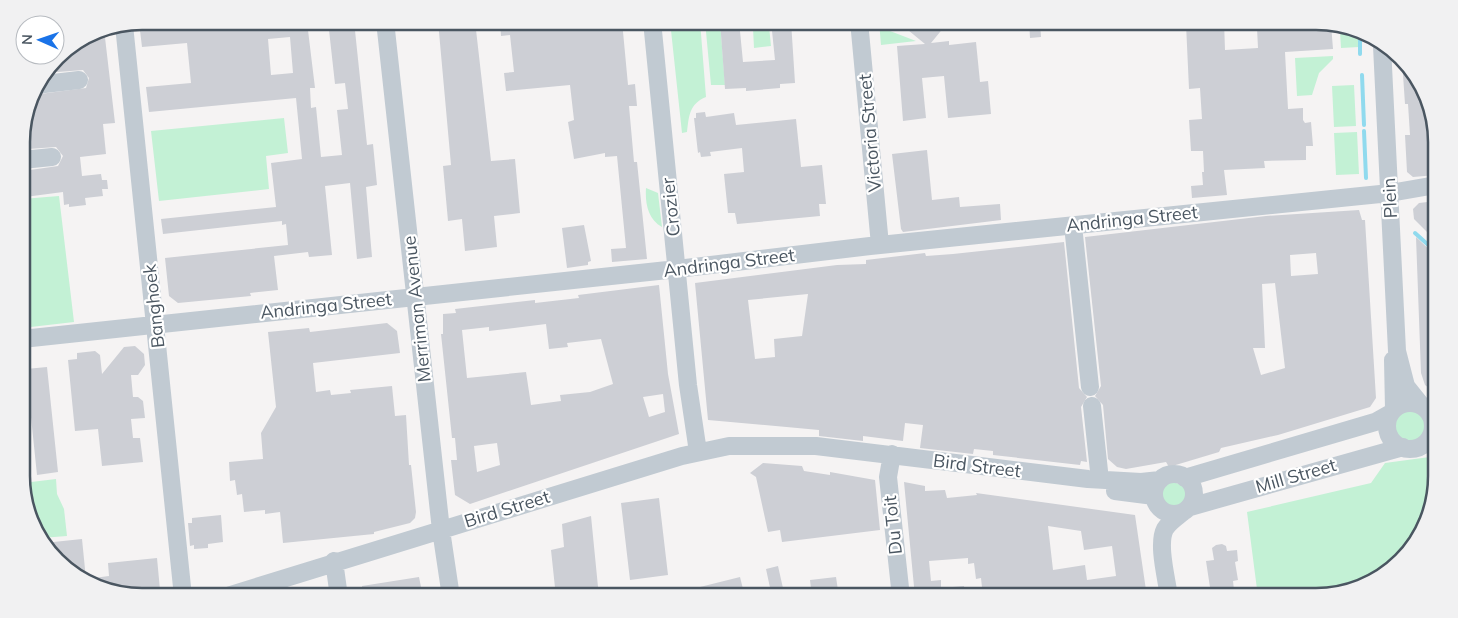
<svg xmlns="http://www.w3.org/2000/svg" width="1458" height="618" viewBox="0 0 1458 618" font-family="Mulish,sans-serif">
<rect width="100%" height="100%" fill="#f5f3f3"/>
<path fill="#c3f1d5" d="M670,21H700L706,97C689,104 689,116 687,132L682,133Z
M705,21H720L725,85H711Z
M879,21H883L890,31L916,41L881,45Z
M769,26L771,46L754,48L753,28Z
M1348,27L1358,29L1359,47L1341,48L1340,31L1342,28Z
M1333,56V59L1319,73L1312,95L1297,96L1295,58Z
M1354,85L1356,126L1334,127L1332,86Z
M284,118L288,153L266,156L269,189L159,201L151,131Z
M1357,132L1359,174L1336,175L1334,133Z
M646,188L658,193L662,227C648,219 645,204 646,188Z
M59,196L74,322L22,328V199Z
M1392 425a17 17 0 1 1 34 0a17 17 0 1 1-34 0Z
M1437,456V477L1428,522L1389,572L1324,597H1258L1247,512L1371,483L1385,463Z
M56,479L57,494L64,509L67,536L41,538L25,499L23,483Z
M1171,482L1185,485L1190,499L1176,509L1162,506L1157,499L1159,489Z"/>
<g fill="none" stroke-linecap="round" stroke-linejoin="round">
<path stroke="#90daee" stroke-width="4" d="M1360,30V54
M1362,75L1364,125
M1364,131L1366,178
M1415,233L1436,252"/>
</g>
<path fill="#cdcfd5" fill-rule="evenodd" d="M302,21L307,22L315,88H310L311,108L316,107L321,157L342,155L337,110L348,109L345,83L335,84L328,21H354L367,145L373,144L377,185L366,187L372,257L357,259L350,183L325,186L332,255L309,257L308,252L274,256L278,290L250,293L251,296L178,303L169,296L165,258L288,245L286,224L282,225V221L163,234L161,219L276,207L271,163L302,159L296,98L149,112L146,87L191,83L187,43L142,47L139,22ZM290,37L293,73L271,75L268,39Z
M438,21H475L491,161L515,159L520,213L494,216L497,247L465,251L462,219L448,221L443,166L451,165Z
M500,21H622L628,85L635,84L637,106H629L634,162H637L647,259L612,262L611,249L626,248L617,156L605,157V153L574,159L568,122L574,120L570,85L506,91L504,73L514,72L510,35L501,36Z
M720,21H739L743,62L775,60L771,21H791L795,83L780,84V88L746,91V88L725,89Z
M897,21H949L931,43L949,41V45L976,42L980,82L988,81L991,114L948,118L944,76L922,78L926,118L903,121L897,46L925,44Z
M1029,21H1040L1041,37L1030,38Z
M1224,21L1225,50L1258,48L1257,28L1261,21H1316L1331,24L1333,49L1285,52L1288,109L1303,108V120L1305,123L1311,122L1313,146H1306V160L1264,161L1265,168L1224,170L1227,195L1192,198L1191,186L1203,185L1202,172H1204L1203,151H1191L1189,120L1202,119L1200,88L1189,89L1186,24Z
M104,29L115,123L103,124L106,154L80,157L82,176L101,174L102,180H107L108,189H102L103,196L85,198L86,205L69,207V204L64,205L63,192L25,197L23,176H31L30,170L58,166L63,156L56,147L28,149V144H22V133L32,95L86,88L89,78L83,70L45,73L62,51L96,30Z
M1402,60L1412,68L1436,126V175L1413,177L1407,172L1405,135H1410L1408,104H1405Z
M705,112L706,117L734,113L736,125L796,119L801,167L822,165L826,204H819L820,216L737,224L735,213H728L724,174L744,172L742,148L710,152L711,156L701,157L700,152L698,153L694,118H696V113Z
M927,150L932,200L959,197L960,207L1000,204L1001,220L903,232L901,229L892,154Z
M1436,201V241L1414,219L1413,209L1419,203Z
M1359,210L1362,220H1365L1376,398L1370,407L1278,435L1221,448L1219,452L1169,467L1166,462L1126,469L1117,467L1108,459L1103,405L1095,396L1101,386L1085,237L1266,216ZM1316,253L1318,274L1291,276L1290,255ZM1275,283L1285,368L1261,375L1253,348H1265L1262,284Z
M584,225L591,261L588,262V265L567,268L562,228Z
M1416,237L1436,256V387L1430,389L1425,385L1421,373Z
M1064,242L1079,388L1087,397L1081,407L1087,462L1081,461L1080,465L993,455V451L974,449L973,454L920,448L923,425L905,423L903,441L863,436V441L819,436V430L708,420L695,283L837,265L866,264V260L925,253L926,256L953,254ZM808,294L802,336L774,339L775,357L755,359L748,300Z
M659,285L668,374L679,434L470,504L455,495L451,460H457L455,438H452L441,334H443V314L456,313L455,309L535,300V303L579,298L578,295ZM546,324L549,349L568,347L567,343L601,339L613,384L590,392L560,395L561,401L531,405L526,372L467,378L462,330L489,327V331ZM663,394L665,412L649,417L643,397ZM497,443L500,465L477,472L474,446Z
M387,323L397,331L400,353L313,363L316,392L330,390L331,395L351,393L350,390L392,386L395,416L406,415L409,465H411L416,512L415,518L410,523L374,532V534L283,543L280,512L265,514V510L244,512L242,494L237,495L235,480L230,481L229,462L263,459L261,433L276,407L268,332L309,328L310,332Z
M135,346L144,354L145,365L138,375H131L133,397H138L143,401L145,418L131,419L133,438H140L143,462L102,466L98,429L75,431L68,360L77,359V353L95,351L100,355L102,374L124,347Z
M47,367L58,472L37,475L26,369Z
M763,463L802,466L804,471L830,475V472L875,480L880,530L782,542L780,530L768,532L756,477L750,473Z
M904,482L925,486V491L945,490L947,498L977,495L976,493L1135,515L1147,597H983L981,578L976,579L974,563L968,564V558L929,561L931,581L941,580V588L964,586L965,597H915ZM1048,526L1081,531L1084,550L1112,546L1116,576L1087,580L1085,565L1053,570Z
M659,498L668,575L630,580L621,503Z
M221,515L223,542L208,544V548L194,549V545L190,546L188,523H192V518Z
M591,516L599,597H556L551,550L564,547L562,524Z
M82,539L86,579L109,576L108,563L157,558L160,590L125,593L96,588L46,550L44,543Z
M1222,544L1226,546L1227,551L1237,550L1238,561L1235,562L1238,580L1233,581L1234,590L1211,594L1206,561L1214,560L1212,548L1216,545Z
M778,566L785,597H772L766,569Z
M419,577L422,592L392,597H363L362,586Z
M740,577L745,597H702L700,587Z
M836,577L839,597H812L810,580Z"/>
<g fill="none" stroke-linecap="round" stroke-linejoin="round">
<path stroke="#c1cad2" stroke-width="18" d="M385,21L441,530L451,597
M652,21L688,385L698,452
M859,21L880,245
M124,25L182,587
M1382,46L1397,351L1406,386L1422,406
M36,85L79,80
M22,160L52,157
M1074,235L1090,387
M22,339L677,269L870,246L1390,193L1436,185
M1393,360L1394,409
M1387 426a23 23 0 1 1 46 0a23 23 0 1 1-46 0Z
M1092,406L1099,471
M892,454L888,477L901,597
M1154 494a20 20 0 1 1 40 0a20 20 0 1 1-40 0Z
M1185,478L1375,422L1391,413
M1115,491L1154,496
M1190,507L1403,447
M334,561L339,597
M224,597L682,456L729,446H816L1088,479L1141,482L1160,480
M1169,597C1167,580 1157,544 1165,529C1169,522 1177,517 1183,512"/>
</g>
<g text-anchor="middle" stroke-width="4.5" stroke-linejoin="round" paint-order="stroke">
<g font-size="18" fill="#4a5661" stroke="#fff">
<text transform="translate(870 133) rotate(-95)" y="6">Victoria Street</text>
<text transform="translate(1390 198) rotate(-93)" y="6">Plein</text>
<text transform="translate(671 207) rotate(-96)" y="6">Crozier</text>
<text transform="translate(1132 219) rotate(-6)" y="6">Andringa Street</text>
<text transform="translate(729 263) rotate(-7)" y="6">Andringa Street</text>
<text transform="translate(154 306) rotate(-96)" y="6">Banghoek</text>
<text transform="translate(326 306) rotate(-6)" y="6">Andringa Street</text>
<text transform="translate(417 309) rotate(-96)" y="6">Merriman Avenue</text>
<text transform="translate(977 466) rotate(7)" y="6">Bird Street</text>
<text transform="translate(1296 476) rotate(-16)" y="6">Mill Street</text>
<text transform="translate(507 509) rotate(-17)" y="6">Bird Street</text>
<text transform="translate(893 525) rotate(-96)" y="6">Du Toit</text>
</g>
</g>
<path d="M0 0H1458V618H0ZM142 30H1316A112 112 0 0 1 1428 142V476A112 112 0 0 1 1316 588H142A112 112 0 0 1 30 476V142A112 112 0 0 1 142 30Z" fill="#f1f1f2" fill-rule="evenodd"/>
<path fill="none" stroke="#4a5661" stroke-width="2.5" d="M142 30H1316A112 112 0 0 1 1428 142V476A112 112 0 0 1 1316 588H142A112 112 0 0 1 30 476V142A112 112 0 0 1 142 30Z"/>
<g transform="translate(40 40) rotate(272)"><circle r="24" fill="#ffffff" stroke="#b7bbc0"/>
<path d="M0-4L9 19L0 12L-9 19Z" fill="#1a73e8"/>
<text y="-8" font-size="14" font-weight="bold" text-anchor="middle" fill="#4a5661">N</text>
</g>
</svg>
